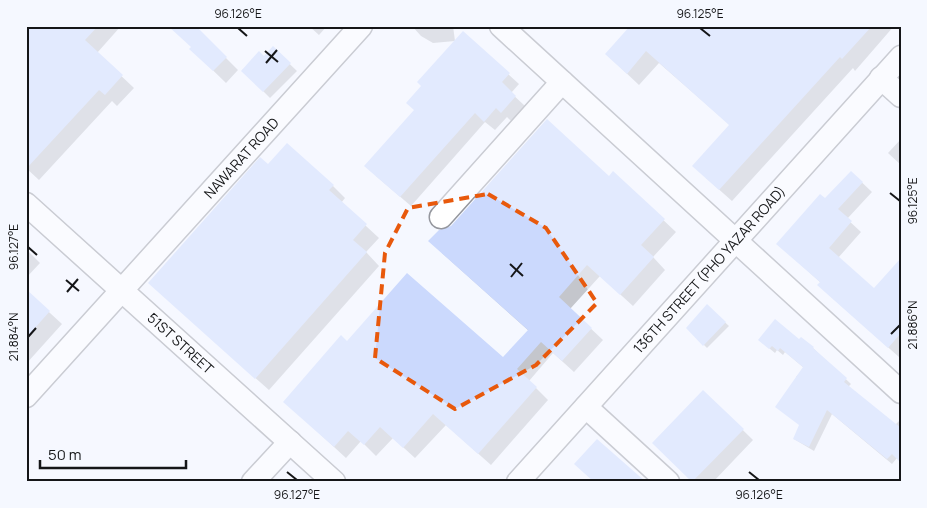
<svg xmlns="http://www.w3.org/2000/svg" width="927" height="508" viewBox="0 0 927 508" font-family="Manrope,sans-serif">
<rect width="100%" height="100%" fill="#f5f8ff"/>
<path fill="#0003" d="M26,26H121L97,53L134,88L117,106L112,101L39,180L26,168Z
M309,26H327L319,35Z
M412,26H453L455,41L433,43L421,36Z
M631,26H894L855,71L853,68L732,201L706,178L730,125L659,63L639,85L606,54Z
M463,33L519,84L511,93L525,106L512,122L507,117L495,130L485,122L411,206L376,176Z
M192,47L226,58L238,70L226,83L191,49Z
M273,48L297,71L270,98L242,70L264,57Z
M901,139V165L888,153Z
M268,166L333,186L345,198L341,203L379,238L366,252L379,266L269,390L149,283Z
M613,173L676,232L653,257L665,270L633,306L600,276L570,309L603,340L574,372L553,353L529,381L548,400L491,465L446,425L415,458L393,438L376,456L361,441L346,458L297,413L348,343L503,359L529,331L442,253L609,177Z
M852,173L872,192L847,219L861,232L838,258L874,290L901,263L899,357L829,295L821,283L778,244Z
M26,249L40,263L26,278Z
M26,291L62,324L26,364Z
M707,306L729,326L707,348L687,328Z
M800,341L813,348L851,384L848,387L895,425L901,419V461L897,458L892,464L832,414L814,451L794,439L800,426L796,377L804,368L785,352L783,355L777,350L775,353L764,344Z
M703,391L753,440L713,482H693L653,443Z"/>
<path fill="#cbd9fd" d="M26,26H98L85,40L123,75L105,95L99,90L26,169Z
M168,26H196L227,57L213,71L189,49L191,47Z
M630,26H872L842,59L840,57L719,190L692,166L729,125L646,51L627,74L605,54Z
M463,31L510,73L502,82L516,96L501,113L496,108L484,122L475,113L400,197L364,166L414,110L406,103L421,86L417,82Z
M273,46L291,63L263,92L241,71L259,51L264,56Z
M547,119L609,176L613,171L665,219L641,245L654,257L620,295L587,265L559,297L592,328L562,361L541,342L517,369L537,387L478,454L433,414L403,448L380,427L364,445L348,431L334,447L283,402L341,335L347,341L407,273L503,357L528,330L428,241L439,230L451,226Z
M287,143L334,185L329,190L367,224L353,240L367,252L255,379L148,283L260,157L268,164Z
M851,171L863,182L838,209L852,221L829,248L874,288L901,258V333L888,348L817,285L820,282L776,244L820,194L825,198Z
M26,289L50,311L26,338Z
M707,304L726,322L703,346L686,328Z
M775,319L799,339L801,337L814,347L813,348L847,378L844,382L901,428V463L892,454L887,459L827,410L809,447L793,439L799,425L775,407L803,367L780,348L778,351L772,346L769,349L758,340Z
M703,390L744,429L692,482L652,443Z
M597,439L646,482H594L574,464Z"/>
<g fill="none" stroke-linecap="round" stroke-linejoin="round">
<defs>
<g id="minor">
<path d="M501,26L901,392"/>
<path d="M881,78L901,96"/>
<path id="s1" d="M26,204L334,482"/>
<path d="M441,217L562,82"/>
<path id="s2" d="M26,396L361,26"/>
<path d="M586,407L668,482"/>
<path d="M253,482L290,442"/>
<path id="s3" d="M518,482L901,57"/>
</g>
</defs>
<use href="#minor" stroke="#95979e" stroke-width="25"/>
<use href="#minor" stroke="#fff" stroke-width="22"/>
</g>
<path d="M0 0H927V508H0ZM488,194L546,228L597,303L536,365L455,409L375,358L385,253L408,208Z" fill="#f5f8ff" fill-opacity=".55" fill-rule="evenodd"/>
<path fill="none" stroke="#e8590c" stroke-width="4" stroke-dasharray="10 6" stroke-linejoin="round" d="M488,194L546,228L597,303L536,365L455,409L375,358L385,253L408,208Z"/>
<path fill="none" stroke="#151618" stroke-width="2" d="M238,28L247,36M700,28L710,36M265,51L278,62M266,63L277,50M890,193L900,201M28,247L37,255M510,264L523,276M511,277L522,263M66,280L79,291M67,292L78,279M891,334L900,325M28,337L36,328M287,472L297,480M749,472L759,480"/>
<g text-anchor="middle" stroke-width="5" stroke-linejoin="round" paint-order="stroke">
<g font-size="14" fill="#151618" stroke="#f5f8ff">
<text dy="5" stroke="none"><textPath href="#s2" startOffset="321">NAWARAT ROAD</textPath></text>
<text dy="5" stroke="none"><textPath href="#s3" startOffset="286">136TH STREET (PHO YAZAR ROAD)</textPath></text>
<text dy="5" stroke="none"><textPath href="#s1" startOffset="208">51ST STREET</textPath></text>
</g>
</g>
<rect width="927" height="508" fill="none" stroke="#f5f8ff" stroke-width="55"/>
<path d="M40 460v8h146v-8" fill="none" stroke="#151618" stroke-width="2.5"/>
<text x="48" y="460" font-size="15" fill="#151618" stroke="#f5f8ff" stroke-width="4" paint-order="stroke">50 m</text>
<rect x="28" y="28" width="872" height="452" fill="none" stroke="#151618" stroke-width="2"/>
<g font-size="12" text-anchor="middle" fill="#151618">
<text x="238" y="18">96.126°E</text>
<text x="700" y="18">96.125°E</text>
<text transform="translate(913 201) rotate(-90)" y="4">96.125°E</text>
<text transform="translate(14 247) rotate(-90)" y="4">96.127°E</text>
<text transform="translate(913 325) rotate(-90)" y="4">21.886°N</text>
<text transform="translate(14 337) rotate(-90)" y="4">21.884°N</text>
<text x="297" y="499">96.127°E</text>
<text x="759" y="499">96.126°E</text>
</g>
</svg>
